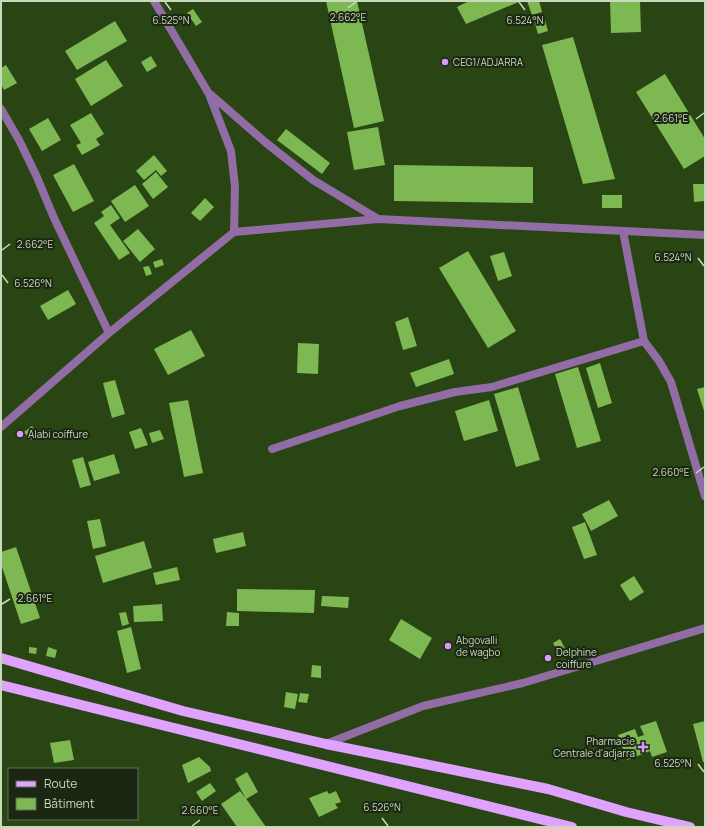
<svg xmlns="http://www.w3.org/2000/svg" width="706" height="828" viewBox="0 0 706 828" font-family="Manrope,sans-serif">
<rect width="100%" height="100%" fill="#294513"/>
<path fill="#7eb852" d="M326,1H357L384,121L354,128Z
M469,1H521L466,24L457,7Z
M527,1H539L542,12L532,15Z
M610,1H640L641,32L611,33Z
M193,9L202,22L196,26L187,13Z
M544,17L548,31L538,34L534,20Z
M115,21L127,41L77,70L65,51Z
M573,37L615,179L583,184L542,45Z
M151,56L157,66L147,72L141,62Z
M106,60L123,86L91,106L75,79Z
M6,65L17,83L4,90L1,84V68Z
M665,74L705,139V156L684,169L636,92Z
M91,113L104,134L96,139L100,145L82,155L76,145L81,143L70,125Z
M48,118L61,140L42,151L29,129Z
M378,127L385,165L354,170L347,132Z
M286,129L330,163L322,174L277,140Z
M154,155L167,171L161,176L156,170L144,180L136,171Z
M74,164L94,201L73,212L53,175Z
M394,165L533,167V203L394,201Z
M156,172L168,187L153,199L142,184Z
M693,184H705V201L694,202Z
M135,185L149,206L125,222L111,201Z
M602,195H622V208H602Z
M205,198L214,207L200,221L191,213Z
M111,205L120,218L110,225L130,253L119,260L94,223L104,216L101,212Z
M138,229L155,249L140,262L123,241Z
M468,251L516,331L488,348L439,268Z
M504,252L512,276L498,281L490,256Z
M162,259L164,265L155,268L153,262Z
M149,266L152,274L146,276L143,267Z
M68,290L76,304L48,320L40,306Z
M408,317L417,346L403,350L395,322Z
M191,330L205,356L168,375L154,349Z
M298,343L319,344L318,374L297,373Z
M449,359L454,374L416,387L410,373Z
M600,363L612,403L598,408L586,368Z
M578,367L601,441L577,448L555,374Z
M115,380L125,414L112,418L103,383Z
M518,387L540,460L516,467L494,394Z
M705,387V414L697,389Z
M188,400L203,473L184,477L169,403Z
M489,400L498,431L464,441L455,411Z
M32,426L38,435L30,440L24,432Z
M141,428L148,445L135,449L129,432Z
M160,430L164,439L152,443L149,433Z
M114,454L120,473L94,481L88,462Z
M83,457L91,485L80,488L72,460Z
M609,500L618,516L591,531L582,514Z
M100,519L106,546L93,549L87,521Z
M585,522L597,555L584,559L572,527Z
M243,532L246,546L216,553L213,539Z
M144,541L152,568L103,583L95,556Z
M16,547L40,618L21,624L1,564V552Z
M177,567L180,580L156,585L153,573Z
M634,576L644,592L630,601L620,585Z
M237,589L315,590L314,613L237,611Z
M322,596L349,597L348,608L321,606Z
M162,604L163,621L134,622L133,606Z
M126,612L129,624L122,626L119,613Z
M227,612L239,613V626H226Z
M401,619L432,638L420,659L389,640Z
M131,627L141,669L127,673L117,631Z
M560,639L567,652L560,656L553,643Z
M29,647L37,648L36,654L29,653Z
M48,647L57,650L55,658L46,656Z
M312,665L321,666V678L311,677Z
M286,692L298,694L295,709L284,707Z
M300,693L309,694L307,703L298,702Z
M656,721L667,752L652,757L650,751L627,760L618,735L635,729L638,737L644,735L640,726Z
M705,721V762H703L693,724Z
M70,740L74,760L54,763L50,743Z
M199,757L210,767L211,771L188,783L182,765Z
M247,772L258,792L246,799L235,779Z
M210,783L216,791L202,801L196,792Z
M240,791L247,800L266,827H237L221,804Z
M327,791L329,794L336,791L341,802L335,804L338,808L319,817L309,798Z"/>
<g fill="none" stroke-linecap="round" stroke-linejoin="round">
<path stroke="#926da5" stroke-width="8" d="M154,1L209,94L231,151L235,187L234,232
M210,94L265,142L313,180L378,219
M1,109L19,140L36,175L54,218L109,333
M623,231L644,341L659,361L671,382L705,496
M1,427L109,333L234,232L378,219L705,235
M272,449L400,406L455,392L492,387L644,341
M326,744L423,706L523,683L705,628"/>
<path stroke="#dfa2ff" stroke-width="10" d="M1,658L183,711L326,744L548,789L626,812L690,827
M1,685L572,827"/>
</g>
<path fill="none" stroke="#c8d9bd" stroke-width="1.5" d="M165,2L171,10M519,2L525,10M348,8L356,2M696,119L704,113M2,250L10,244M698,258L704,266M2,275L8,283M696,473L704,467M2,604L10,599M698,764L704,772M382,818L388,826M192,826L200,820"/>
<g fill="#d89af8" stroke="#1b2712" stroke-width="1.5">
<circle cx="445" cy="62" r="4"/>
<circle cx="20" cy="434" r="4"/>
<circle cx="448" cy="646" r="4"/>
<circle cx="548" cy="658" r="4"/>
<path d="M641 741h4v4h4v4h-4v4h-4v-4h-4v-4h4z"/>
</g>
<g text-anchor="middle" stroke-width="4" stroke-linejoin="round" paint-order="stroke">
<g font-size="10" fill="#c8d9bd" stroke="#1b2712" text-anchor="start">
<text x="453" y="66">CEG1/ADJARRA</text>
<text x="28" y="438">Alabi coiffure</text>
<text x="456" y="644">Abgovalli<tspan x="456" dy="12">de wagbo</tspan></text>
<text x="556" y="656">Delphine<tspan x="556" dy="12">coiffure</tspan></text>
<text x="635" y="745" text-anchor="end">Pharmacie<tspan x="635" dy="12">Centrale d'adjarra</tspan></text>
</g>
</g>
<g font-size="10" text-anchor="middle" fill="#c8d9bd" stroke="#1b2712" stroke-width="4" stroke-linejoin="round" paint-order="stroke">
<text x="348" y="21">2.662°E</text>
<text x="171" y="24">6.525°N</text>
<text x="525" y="24">6.524°N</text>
<text x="671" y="122">2.661°E</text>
<text x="35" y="248">2.662°E</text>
<text x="673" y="261">6.524°N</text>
<text x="33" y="287">6.526°N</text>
<text x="671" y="476">2.660°E</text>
<text x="35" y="602">2.661°E</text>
<text x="673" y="767">6.525°N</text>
<text x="382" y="811">6.526°N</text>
<text x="200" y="814">2.660°E</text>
</g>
<rect width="706" height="828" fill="none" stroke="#c8d9bd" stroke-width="4"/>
<rect x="8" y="768" width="130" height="52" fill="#1b2712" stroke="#606e56"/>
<rect x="16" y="781" width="20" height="6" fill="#dfa2ff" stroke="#606e56"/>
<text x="44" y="788" font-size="12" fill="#c8d9bd">Route</text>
<rect x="16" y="798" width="20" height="12" fill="#7eb852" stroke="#606e56"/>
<text x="44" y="808" font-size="12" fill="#c8d9bd">Bâtiment</text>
</svg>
